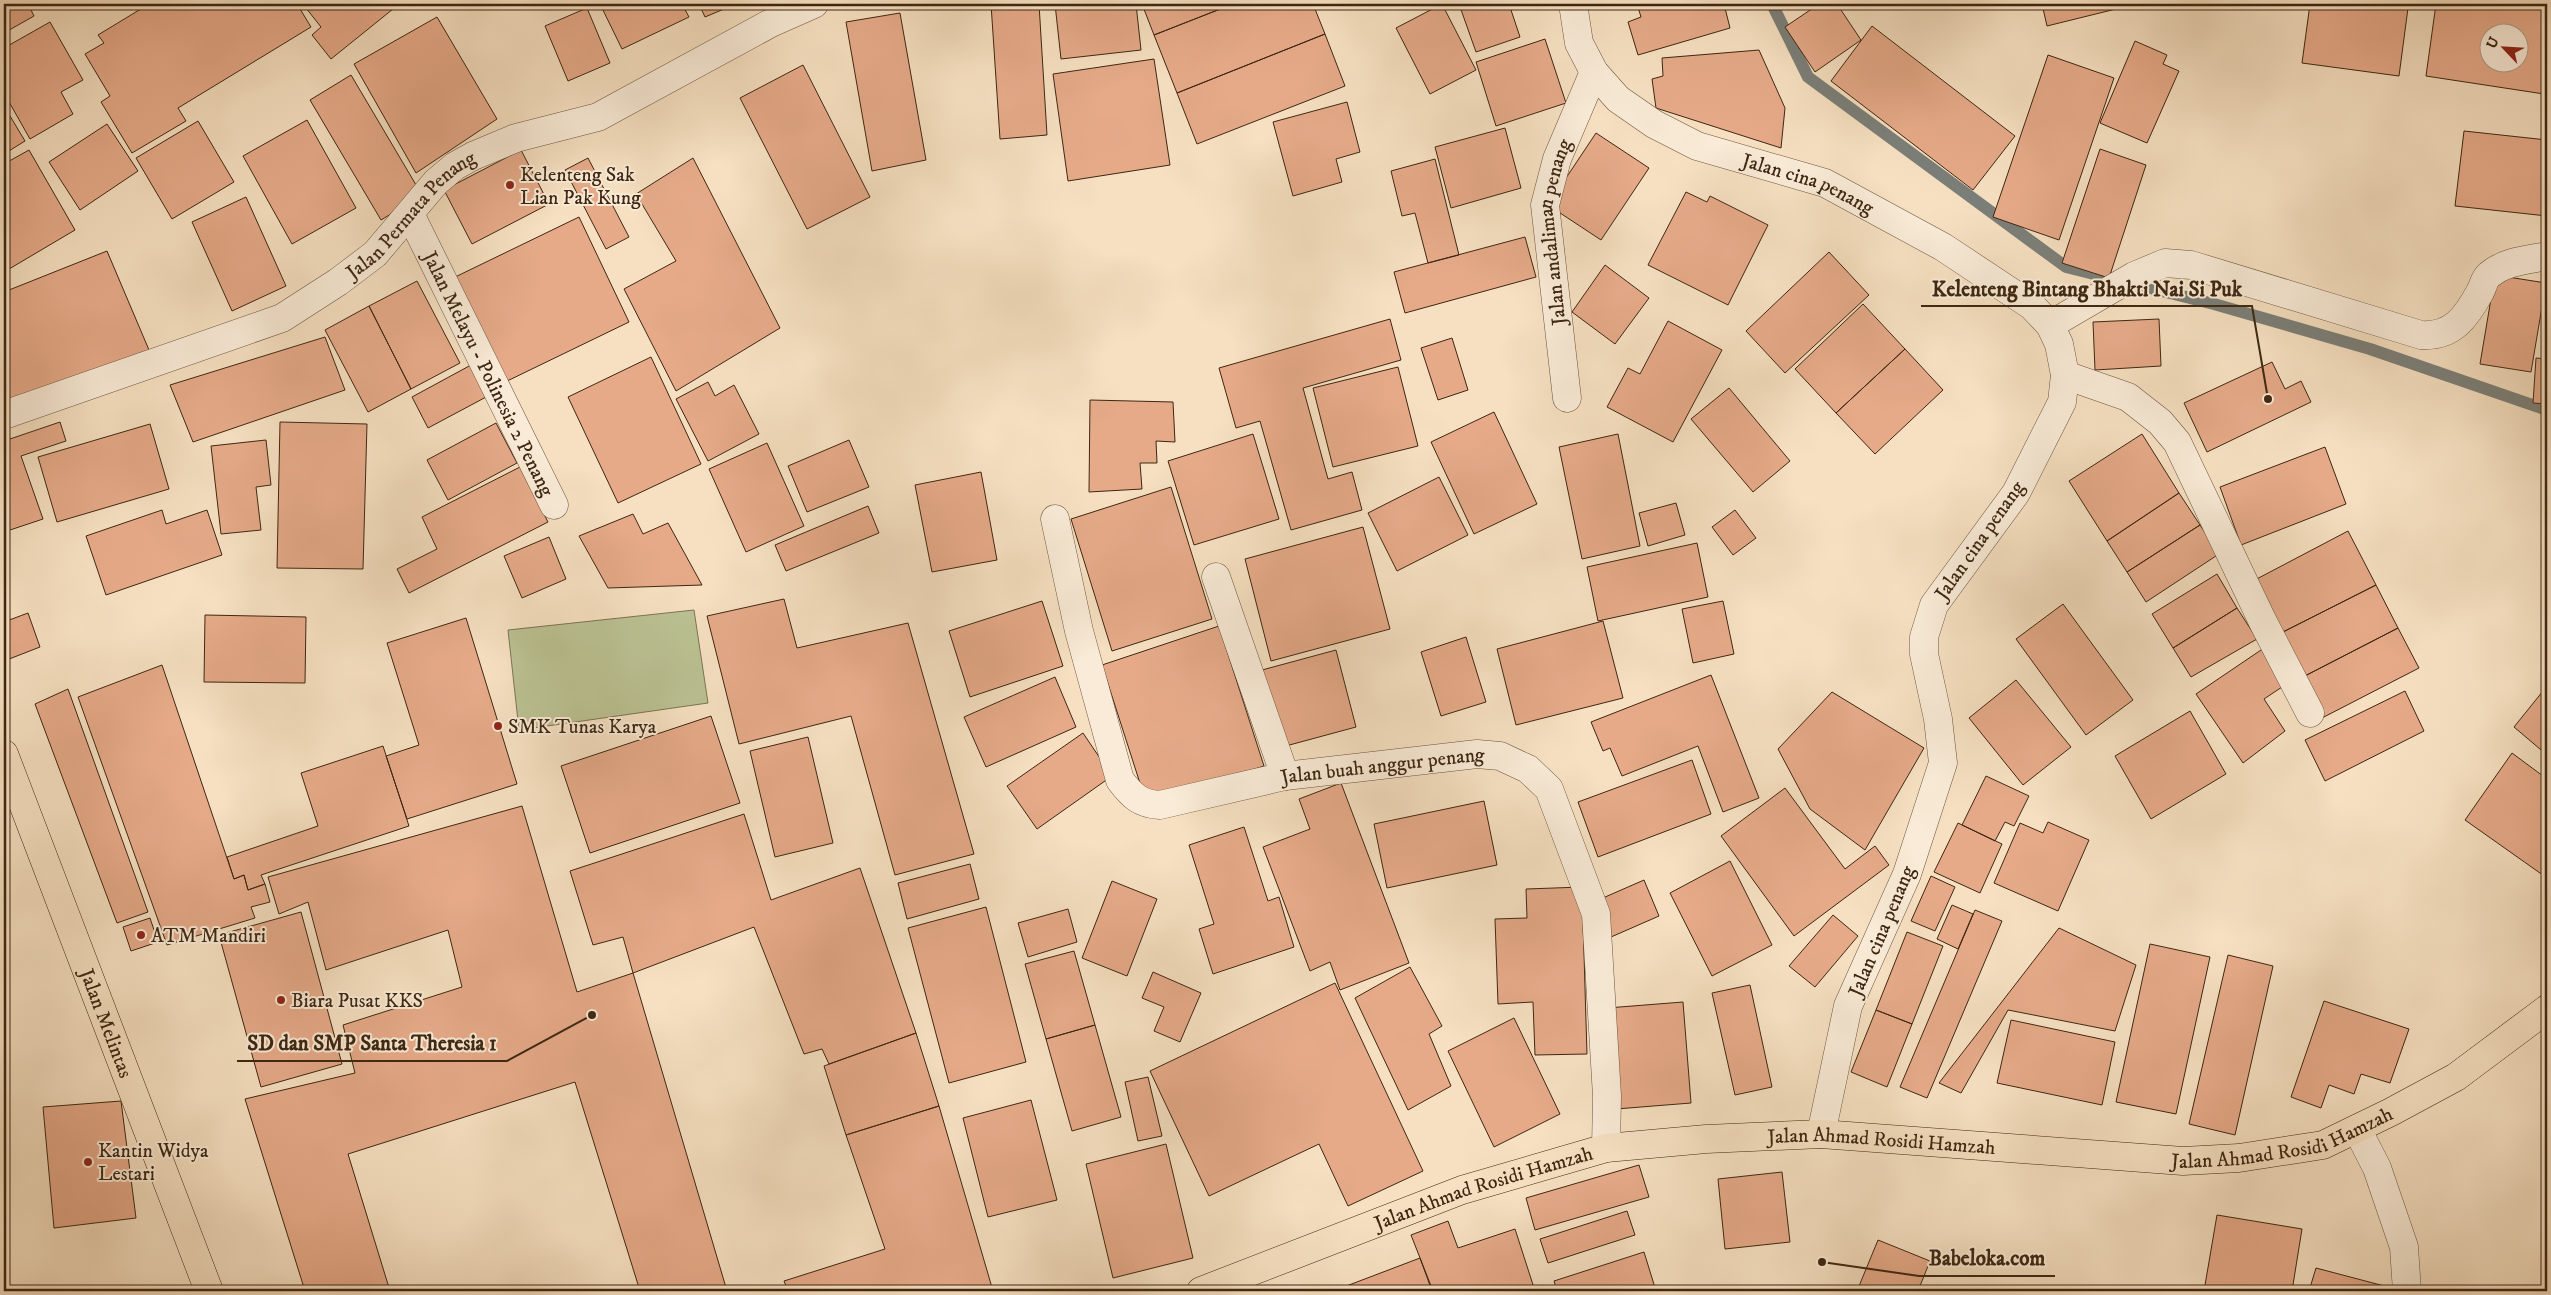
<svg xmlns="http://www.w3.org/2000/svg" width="2551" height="1295" viewBox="0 0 2551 1295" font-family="'IM FELL DW Pica',serif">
<rect width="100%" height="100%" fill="#f6e0c1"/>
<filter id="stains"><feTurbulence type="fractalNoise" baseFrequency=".004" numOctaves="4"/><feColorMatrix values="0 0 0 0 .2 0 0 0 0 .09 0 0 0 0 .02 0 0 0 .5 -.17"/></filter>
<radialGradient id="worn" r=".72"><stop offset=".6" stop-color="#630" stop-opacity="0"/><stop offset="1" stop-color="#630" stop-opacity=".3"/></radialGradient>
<path fill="#bbc293" stroke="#7c7452" d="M694,610L708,703L519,730L508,630Z"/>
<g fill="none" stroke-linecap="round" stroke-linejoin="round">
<path stroke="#7b7f79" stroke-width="12" d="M1772,4L1808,77L2066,267L2214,304L2370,349L2547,410"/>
</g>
<path fill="#e6aa89" stroke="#3e2712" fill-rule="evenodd" d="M4,4H28L34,16L4,33Z
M149,4H297L311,27L178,108L186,121L132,153L101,102L110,96L85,54L104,43L98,35Z
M312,4H389L393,9L331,59L312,35L321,27L306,8Z
M600,4H682L689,17L622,49Z
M699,4H736L705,17Z
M991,4H1039L1047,135L1000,139Z
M1055,4H1136L1141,50L1061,59Z
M1142,4H1233L1154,35Z
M1233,4H1313L1325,34L1177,93L1154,35Z
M1442,4L1476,70L1430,94L1396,28Z
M1459,4H1509L1520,37L1476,52Z
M1637,4H1724L1730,28L1638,55L1628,22L1641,17Z
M1819,4H1837L1861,40L1815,72L1785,27Z
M2042,4H2118L2120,8L2047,26Z
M2310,4H2375L2408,8L2399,76L2302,63Z
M2375,4H2409L2408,8Z
M2436,4H2527L2547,7V70L2544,94L2426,76ZM2488,32H2518V62H2488Z
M587,8L610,63L568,81L545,26Z
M900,13L926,160L872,171L846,22Z
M437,17L497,119L416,173L354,64Z
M50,22L83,80L61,92L73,114L30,139L4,93V48Z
M1872,26L2015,136L1973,190L1831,81Z
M1325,34L1345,86L1197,144L1177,93Z
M1545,39L1566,103L1496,126L1476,62Z
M2135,41L2167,55L2163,64L2179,71L2147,143L2100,123Z
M1759,50L1785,108L1781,148L1656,108L1652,79L1663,76L1662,58Z
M2048,55L2114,78L2059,240L1993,217Z
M1154,59L1170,165L1068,181L1053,74Z
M803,65L870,197L807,229L740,98Z
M351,75L422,195L381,220L310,100Z
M1347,102L1360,152L1336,159L1342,182L1293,196L1273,122Z
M4,106L25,141L4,154Z
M307,120L356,208L292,244L243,156Z
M198,121L234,182L172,219L136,158Z
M107,124L138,171L80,210L49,162Z
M1505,128L1521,188L1451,208L1435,147Z
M2464,131L2547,140V216L2455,206Z
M1596,133L1649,168L1601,240L1548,205Z
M2100,149L2146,165L2109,278L2062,263Z
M29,150L75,230L4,272V164Z
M521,150L549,204L472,244L444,190Z
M588,158L629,237L606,249L565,170Z
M693,158L780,328L676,391L624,289L676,261L636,194Z
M1435,159L1459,255L1428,263L1415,213L1402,216L1391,171Z
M1686,192L1707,202L1710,196L1768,225L1728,305L1648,265Z
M246,197L286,286L232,311L192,222Z
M579,217L629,322L501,384L451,279Z
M1525,237L1536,277L1405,313L1394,272Z
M107,251L149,350L7,401L4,392V292Z
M1829,252L1869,295L1785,373L1746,331Z
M1605,265L1649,298L1615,344L1572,312Z
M2495,275L2546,283L2531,372L2480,364Z
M417,281L460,363L411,389L369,306Z
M1863,304L1905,349L1836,413L1795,369Z
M369,306L411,389L368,412L325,330Z
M1390,319L1401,360L1303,388L1328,479L1352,472L1362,510L1291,530L1260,421L1236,428L1219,368Z
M2159,319L2161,366L2095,370L2093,322Z
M1668,321L1722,350L1673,442L1607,407L1628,368L1640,374Z
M325,337L345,390L193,442L170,385Z
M1452,338L1468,390L1438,400L1421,348Z
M1905,349L1943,390L1875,454L1836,413Z
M651,357L701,464L618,503L568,397Z
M2536,358L2547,359V404L2533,403Z
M2272,362L2285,389L2301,381L2311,402L2207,452L2184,403Z
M471,365L488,396L428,428L412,397Z
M1398,367L1418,446L1333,467L1313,388Z
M708,382L715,396L734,385L759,434L708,461L676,399Z
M1729,388L1790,461L1753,492L1691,419Z
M1090,400L1173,402L1175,442L1156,441L1157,463H1140L1142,489L1089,492Z
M1494,412L1537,504L1474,534L1431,442Z
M60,422L66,441L21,456L43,519L4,532V441Z
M280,422L367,424L363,569L277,568Z
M496,423L517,463L448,500L427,460Z
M150,424L169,489L57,522L38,457Z
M1253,434L1279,519L1194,545L1168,461Z
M1618,434L1640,546L1582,559L1559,447Z
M2142,434L2179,493L2107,541L2069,481Z
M266,440L271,485L256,487L261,530L221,534L211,446Z
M849,440L869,487L807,512L788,466Z
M767,443L804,526L746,552L709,469Z
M2325,447L2346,504L2241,545L2220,487Z
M520,467L548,522L409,593L397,569L437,549L422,517Z
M981,472L997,560L932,572L915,485Z
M1439,477L1468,535L1397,571L1368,513Z
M1171,487L1212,619L1112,651L1071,519Z
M2179,493L2200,525L2127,572L2107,541Z
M1676,503L1685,535L1648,546L1639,513Z
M868,506L879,533L786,571L775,545Z
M162,510L166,524L207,510L222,555L106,595L86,536Z
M1735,510L1756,538L1733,555L1712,527Z
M633,514L643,534L668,523L702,585L608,588L579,536Z
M2200,525L2219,554L2146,602L2127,572Z
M1363,527L1390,629L1271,661L1245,559Z
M2348,531L2376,585L2277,635L2251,582Z
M549,537L566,579L522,598L504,556Z
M1697,543L1708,597L1598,621L1587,567Z
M2217,574L2237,608L2173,648L2152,614Z
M2376,585L2398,628L2299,679L2277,635Z
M784,599L797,648L908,623L974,854L895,875L851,716L739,744L707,616Z
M1042,601L1063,666L970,697L949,631Z
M1723,601L1734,654L1693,663L1682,609Z
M2063,604L2133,700L2086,735L2016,639Z
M2237,608L2257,639L2191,677L2173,648Z
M28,613L40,647L4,661V622Z
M205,615L306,617L305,683L204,682Z
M466,618L517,784L407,819L386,756L419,745L387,643Z
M1603,621L1623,698L1516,725L1497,649Z
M1219,626L1264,766L1147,805L1102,665Z
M2398,628L2419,668L2320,719L2299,679Z
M1466,637L1486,702L1441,716L1421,652Z
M2264,648L2288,683L2264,699L2285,731L2243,763L2196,694Z
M1336,650L1356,727L1282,747L1262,670Z
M162,665L234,879L244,875L248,890L265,884L270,902L251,907L255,918L167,945L78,697Z
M1711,675L1759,798L1723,812L1698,746L1622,776L1610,748L1603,751L1591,722Z
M1055,677L1076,727L986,767L964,717Z
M2016,680L2071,747L2023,785L1969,718Z
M2547,686V755L2514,727Z
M68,689L148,912L117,923L35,704Z
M2405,691L2424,731L2325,781L2305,740Z
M1832,692L1924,748L1865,850L1810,809L1778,749Z
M2190,711L2226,774L2151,819L2115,756Z
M711,716L740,803L590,853L561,766Z
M1083,733L1112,776L1037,829L1007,786Z
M808,737L833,843L775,857L750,751Z
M383,746L409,826L261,875L265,884L248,890L244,875L234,879L227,857L318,826L301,773Z
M2512,753L2547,779V878L2465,820Z
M1692,760L1711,814L1598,857L1578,802Z
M1986,776L2029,796L2014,826L2005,822L1995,841L1962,825Z
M1341,783L1409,963L1340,990L1330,962L1310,971L1263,847L1310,829L1299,799Z
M1785,788L1845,869L1875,846L1889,865L1794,936L1721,836Z
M1484,801L1497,865L1387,888L1374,824Z
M522,806L577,992L633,973L727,1291H640L575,1082L348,1154L390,1291H305L245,1099L355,1073L343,1025L462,987L448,930L326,970L308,902L279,914L268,877Z
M744,814L771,900L860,868L916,1033L829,1064L822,1049L804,1054L754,927L633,973L623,937L593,945L570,871Z
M2048,822L2089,840L2058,911L1994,883L2020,823L2043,833Z
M1958,823L2002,844L1980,893L1934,872Z
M1244,827L1268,901L1279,897L1294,947L1213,974L1199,929L1214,924L1189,845Z
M1730,861L1772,945L1712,976L1670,893Z
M970,864L979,899L907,919L898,883Z
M1931,876L1955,887L1935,931L1911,921Z
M1644,880L1659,916L1611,937L1596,901Z
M1112,881L1157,899L1127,976L1082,958Z
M1582,887L1587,1054L1535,1055L1533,1002L1498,1004L1495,919L1527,918L1526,889Z
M1952,905L1973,914L1958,949L1937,939Z
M986,907L1026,1062L949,1083L908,928Z
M1068,909L1077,942L1028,957L1018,923Z
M1975,910L2002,921L1927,1098L1900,1087Z
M301,912L342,1064L261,1087L219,935Z
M1833,915L1858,936L1815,987L1789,966Z
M150,918L158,942L131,951L123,927Z
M2059,928L2136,965L2115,1031L2008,1010L1961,1093L1939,1083Z
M1907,932L1943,946L1912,1024L1876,1010Z
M2150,944L2210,957L2176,1114L2116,1102Z
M1074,951L1095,1025L1046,1039L1025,964Z
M2228,955L2273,966L2235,1135L2189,1124Z
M1410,967L1442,1026L1429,1034L1451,1086L1408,1110L1355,998Z
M1153,972L1201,993L1180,1042L1154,1031L1164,1007L1142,998Z
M1335,983L1423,1171L1348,1206L1319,1144L1209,1196L1150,1071Z
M1750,985L1772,1087L1735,1095L1712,993Z
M2324,1001L2409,1029L2390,1083L2361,1074L2354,1094L2329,1085L2321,1108L2291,1097Z
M1683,1002L1691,1103L1616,1109L1607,1008Z
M1876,1010L1912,1024L1887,1087L1851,1072Z
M1514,1018L1560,1114L1494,1147L1448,1051Z
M2011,1020L2115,1042L2102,1105L1997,1083Z
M1095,1025L1121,1117L1072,1131L1046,1039Z
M916,1033L939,1106L846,1135L824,1066Z
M1148,1077L1162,1136L1138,1141L1125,1082Z
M1031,1100L1057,1200L988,1217L963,1118Z
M121,1101L136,1218L54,1228L43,1107Z
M939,1106L993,1291H788L784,1281L885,1249L846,1135Z
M1166,1144L1193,1258L1113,1278L1086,1164Z
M1639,1165L1649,1197L1535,1230L1526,1198Z
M1782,1172L1790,1242L1725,1249L1718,1179Z
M1627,1211L1635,1235L1548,1263L1540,1239Z
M2217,1215L2302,1229L2292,1291H2204Z
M1448,1221L1458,1248L1515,1229L1535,1291H1433L1411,1235Z
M1878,1240L1930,1261L1918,1291H1857Z
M1644,1252L1656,1291H1557L1554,1281Z
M1420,1258L1432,1291H1352L1349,1285Z
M2316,1268L2392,1288L2391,1291H2309Z
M1349,1285L1352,1291H1332Z"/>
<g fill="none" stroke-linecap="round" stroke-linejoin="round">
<defs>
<g id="minor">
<path id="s1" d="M1573,4L1579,43L1594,72L1618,99L1654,124L1697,146L1825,183L1943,247L2032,306L2050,325L2059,344L2065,375L2062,402L2016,493L1934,605L1924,637V654L1938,719L1943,763L1907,874L1848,1006L1821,1134"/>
<path id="s2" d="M410,214L554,505"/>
<path d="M2050,325L2134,276L2165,263L2191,265L2421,335C2452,337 2466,318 2480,292C2483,287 2484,279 2489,275C2505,261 2527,260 2547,256"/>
<path d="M2065,375L2128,397L2160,422L2177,442L2262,620L2310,713"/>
<path id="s3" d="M1567,398L1545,205L1557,159L1594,72"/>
<path id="s4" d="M4,415L282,318L338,282L375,254L436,182L455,166L473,156L516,138L598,117L771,23L814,4"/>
<path id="s5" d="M1055,519L1079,631L1120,780C1132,796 1140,804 1160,805L1285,776L1477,754L1500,756L1528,769L1549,789L1596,914L1607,1096L1606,1148"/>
<path d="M1216,577L1285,776"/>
<path d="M2357,1129L2377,1168L2404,1247L2407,1291"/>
</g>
<g id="major">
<path id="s6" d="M4,754L209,1291"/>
<path id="s7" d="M1201,1291L1462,1190L1606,1148L1706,1139L1821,1134L2183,1161L2239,1158L2323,1145L2391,1112L2456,1077L2547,1009"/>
</g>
</defs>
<use href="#minor" stroke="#6c553e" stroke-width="29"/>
<use href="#major" stroke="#3e2712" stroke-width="29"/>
<use href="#minor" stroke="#f9ebd7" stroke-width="28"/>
<use href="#major" stroke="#f6e0c1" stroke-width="28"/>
</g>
<g fill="#8f2418" stroke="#f9ebd7" stroke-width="2">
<circle cx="510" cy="185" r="5"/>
<circle cx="498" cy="726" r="5"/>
<circle cx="141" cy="935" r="5"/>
<circle cx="281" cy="1000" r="5"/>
<circle cx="88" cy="1162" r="5"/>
</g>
<g text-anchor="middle" stroke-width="4" stroke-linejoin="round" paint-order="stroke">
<g font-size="20" fill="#3e2712" stroke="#f9ebd7" text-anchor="start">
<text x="520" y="181">Kelenteng Sak<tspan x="520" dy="23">Lian Pak Kung</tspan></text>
<text x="508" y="733">SMK Tunas Karya</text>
<text x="151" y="942">ATM Mandiri</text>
<text x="291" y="1007">Biara Pusat KKS</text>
<text x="98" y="1157">Kantin Widya<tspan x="98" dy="23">Lestari</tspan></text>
</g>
<g font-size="20" fill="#3e2712" stroke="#f9ebd7">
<text dy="7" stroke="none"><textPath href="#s1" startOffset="318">Jalan cina penang</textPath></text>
<text dy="7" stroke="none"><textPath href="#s4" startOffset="461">Jalan Permata Penang</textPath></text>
<text dy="7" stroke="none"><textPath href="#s3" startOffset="168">Jalan andaliman penang</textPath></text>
<text dy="7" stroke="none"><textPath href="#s2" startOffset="178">Jalan Melayu - Polinesia 2 Penang</textPath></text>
<text transform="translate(1979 540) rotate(-55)" y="7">Jalan cina penang</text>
<text dy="7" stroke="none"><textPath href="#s5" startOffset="545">Jalan buah anggur penang</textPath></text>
<text transform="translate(1881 931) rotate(-67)" y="7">Jalan cina penang</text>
<text dy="7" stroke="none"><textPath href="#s6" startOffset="288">Jalan Melintas</textPath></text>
<text dy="7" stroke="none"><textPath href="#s7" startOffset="1111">Jalan Ahmad Rosidi Hamzah</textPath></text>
<text dy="7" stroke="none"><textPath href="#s7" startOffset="706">Jalan Ahmad Rosidi Hamzah</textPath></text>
<text dy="7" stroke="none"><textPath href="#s7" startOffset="301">Jalan Ahmad Rosidi Hamzah</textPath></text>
</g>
</g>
<path fill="none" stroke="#3e2712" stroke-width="2" d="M2268 399L2252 306H1921M592 1015L507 1061H237M1822 1262L1919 1276H2055"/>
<g fill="#3e2712" stroke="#f9ebd7" stroke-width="2">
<circle cx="2268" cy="399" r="5"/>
<circle cx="592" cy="1015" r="5"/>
<circle cx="1822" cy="1262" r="5"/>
</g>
<g font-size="21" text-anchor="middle" font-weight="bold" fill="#3e2712" stroke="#f9ebd7" stroke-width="4" stroke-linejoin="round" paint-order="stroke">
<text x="2087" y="296">Kelenteng Bintang Bhakti Nai Si Puk</text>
<text x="372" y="1050">SD dan SMP Santa Theresia 1</text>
<text x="1987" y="1265">Babeloka.com</text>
</g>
<rect width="2551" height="1295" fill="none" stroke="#f6e0c1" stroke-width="20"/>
<rect x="5" y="5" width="2541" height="1285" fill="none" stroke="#3e2712" stroke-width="2.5"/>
<rect x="10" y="10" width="2531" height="1275" fill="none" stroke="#3e2712"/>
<g transform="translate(2504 48) rotate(295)"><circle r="24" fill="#f9ebd7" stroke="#ae9d88"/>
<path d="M0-4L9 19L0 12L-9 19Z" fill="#8f2418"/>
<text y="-8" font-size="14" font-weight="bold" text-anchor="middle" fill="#3e2712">U</text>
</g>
<rect width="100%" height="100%" filter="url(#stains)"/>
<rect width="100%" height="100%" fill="url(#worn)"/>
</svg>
